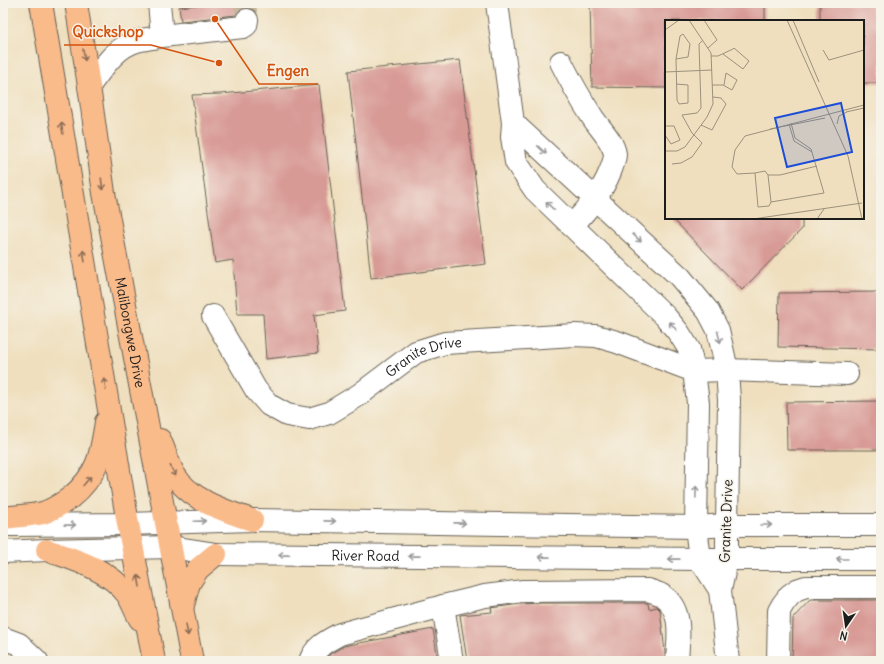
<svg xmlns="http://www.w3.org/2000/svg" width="884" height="664" viewBox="0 0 884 664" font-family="Delius,sans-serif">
<rect width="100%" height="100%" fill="#f7f3e8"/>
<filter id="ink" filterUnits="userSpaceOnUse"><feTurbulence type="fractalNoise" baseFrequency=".025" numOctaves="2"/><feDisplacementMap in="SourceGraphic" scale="8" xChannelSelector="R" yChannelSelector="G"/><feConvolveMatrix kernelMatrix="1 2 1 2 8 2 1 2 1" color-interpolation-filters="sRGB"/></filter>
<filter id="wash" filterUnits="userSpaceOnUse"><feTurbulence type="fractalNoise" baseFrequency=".012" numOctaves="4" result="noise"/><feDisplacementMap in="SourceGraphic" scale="16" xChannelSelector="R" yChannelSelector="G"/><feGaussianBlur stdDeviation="0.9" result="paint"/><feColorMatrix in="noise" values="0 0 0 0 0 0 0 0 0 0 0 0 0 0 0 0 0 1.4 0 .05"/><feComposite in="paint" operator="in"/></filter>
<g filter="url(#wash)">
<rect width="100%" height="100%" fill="#efdfbe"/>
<g id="blocks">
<path fill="#d89a95" d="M216,3H255V11L250,8H243L238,11L236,15L181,21L179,7Z
M590,3H765V21H666V88L592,87Z
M820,3H881V83H863V21H820Z
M460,60L486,264L371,278L348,71Z
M319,85L345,311L314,315L318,353L266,359L263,314H237L233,260L215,263L192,95L220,94Z
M672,218H802V229L742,290Z
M881,292V349L778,347L779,293Z
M881,401V450H787L786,402Z
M810,600H881V661H792L793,618Z
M541,603H648L649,609L657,607L660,610L665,652V661H467L460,615L492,612L491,608L520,604Z
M433,629L438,661H325L330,654L344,646Z"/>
</g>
</g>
<g filter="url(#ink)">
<use href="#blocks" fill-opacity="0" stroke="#666055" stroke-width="1"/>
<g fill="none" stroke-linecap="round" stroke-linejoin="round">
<path stroke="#c5b89e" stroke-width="22" stroke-dasharray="22 11" stroke-linecap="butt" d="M245,3L247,20"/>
<defs>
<g id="minor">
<path d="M497,3L513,123L512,137L516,162L535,190L665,316L679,333L689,349L694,371L698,403L696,527L700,559L720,590"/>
<path d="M162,36L243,27L246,25L247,20"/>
<path d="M561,62C570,80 580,98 591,115C598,127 613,140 615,154C615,160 612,167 610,172C601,194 588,208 572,226"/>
<path d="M89,86C102,69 115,47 137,41C145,39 154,38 162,36L159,3"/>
<path d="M513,123L680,277L708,311L718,330L727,370L729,400L727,525V559L720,590L728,661"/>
<path id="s1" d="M213,316L256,390L269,405L287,415L309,419L329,413L359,395L416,352L445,343L574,335L596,336L617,342L694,371L727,370L847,374"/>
<path d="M10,525L128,524L252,520L696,527L727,525H881"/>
<path id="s2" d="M3,552L47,550L171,547L216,554L700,559H881"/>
<path d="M443,606L452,661"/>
<path d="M3,638L19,644L37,661"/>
<path d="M310,661C316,646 327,641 340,634L443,606L485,596L523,591L648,590C653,592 659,593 663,596C684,611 678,639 677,661"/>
<path d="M778,661L779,611L783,604L790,595L797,590L806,587H881"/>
</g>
<g id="major">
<path d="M41,3L128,524L154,661"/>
<path id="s3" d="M76,3L89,86L104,193L192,661"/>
<path d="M160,440C165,451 168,463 174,474C189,500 225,511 252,520"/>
<path d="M3,518C16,516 30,516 43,513C52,510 63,503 70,498C98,475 101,455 106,422"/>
<path d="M47,550C75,560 108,569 127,594C132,601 135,611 140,619"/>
<path d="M183,605L189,583L198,569L216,554"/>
</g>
</defs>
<use href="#minor" stroke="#666055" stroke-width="24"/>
<use href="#major" stroke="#666055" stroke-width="24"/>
<use href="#minor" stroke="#fff" stroke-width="22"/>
<use href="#major" stroke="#fabb8b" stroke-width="22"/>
</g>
<defs><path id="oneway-shaft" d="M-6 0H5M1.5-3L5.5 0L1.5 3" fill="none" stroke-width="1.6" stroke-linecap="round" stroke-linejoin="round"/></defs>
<g stroke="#8b6c54">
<use href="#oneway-shaft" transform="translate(84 55) rotate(80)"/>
<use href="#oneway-shaft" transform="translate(62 128) rotate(-99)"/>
<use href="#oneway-shaft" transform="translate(102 184) rotate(83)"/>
<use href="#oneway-shaft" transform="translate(84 256) rotate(-99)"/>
<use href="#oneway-shaft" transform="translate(105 384) rotate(-99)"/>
<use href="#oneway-shaft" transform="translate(173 471) rotate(63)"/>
<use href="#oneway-shaft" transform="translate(87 481) rotate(-50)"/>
<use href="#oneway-shaft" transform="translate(139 581) rotate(-100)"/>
<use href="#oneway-shaft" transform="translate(187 630) rotate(80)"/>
</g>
<g stroke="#999">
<use href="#oneway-shaft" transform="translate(542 150) rotate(43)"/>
<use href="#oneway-shaft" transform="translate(550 206) rotate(-136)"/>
<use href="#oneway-shaft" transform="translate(637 238) rotate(43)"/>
<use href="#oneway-shaft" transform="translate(673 326) rotate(-130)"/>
<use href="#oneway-shaft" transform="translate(719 337) rotate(76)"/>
<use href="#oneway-shaft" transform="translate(696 492) rotate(-89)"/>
<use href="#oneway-shaft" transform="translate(200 521) rotate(-2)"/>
<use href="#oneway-shaft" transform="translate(330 521) rotate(1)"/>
<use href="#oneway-shaft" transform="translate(460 523) rotate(1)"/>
<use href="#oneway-shaft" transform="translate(70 525) rotate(-1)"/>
<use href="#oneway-shaft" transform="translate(766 525)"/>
<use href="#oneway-shaft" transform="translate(284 555) rotate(-179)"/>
<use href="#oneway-shaft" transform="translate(414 556) rotate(-179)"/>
<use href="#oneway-shaft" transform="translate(544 557) rotate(-179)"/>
<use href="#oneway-shaft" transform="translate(674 559) rotate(-179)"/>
<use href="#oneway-shaft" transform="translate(842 559) rotate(-180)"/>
</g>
</g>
<g text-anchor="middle" stroke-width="3" stroke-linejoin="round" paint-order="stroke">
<g font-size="14" fill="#1c1c1c" stroke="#f7f3e8">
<text dy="5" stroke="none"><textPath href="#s3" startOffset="334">Malibongwe Drive</textPath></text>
<text dy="5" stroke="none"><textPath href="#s1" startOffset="281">Granite Drive</textPath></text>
<text transform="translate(726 521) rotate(-88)" y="5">Granite Drive</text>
<text dy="5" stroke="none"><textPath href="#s2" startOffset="363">River Road</textPath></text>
</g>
</g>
<g transform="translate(665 20)">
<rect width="199" height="199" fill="#efdfbe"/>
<path fill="none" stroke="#9b917d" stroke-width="1" d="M39,0L52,20L43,28M122,0L183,136L197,199M128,0L154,62M0,10L14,0M158,30L164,40L199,30M46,36H53L68,29L69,28L84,41L78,49L58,34M11,39L23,37L25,24L18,14L15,16L11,39L12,80L14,84L23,83V65L11,64M0,52L47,50M47,65H58L67,70L72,60L61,53L59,65M181,92L199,88M124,104L129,121L147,132M172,104L174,96L182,92M36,105L47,110L61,84L56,78L48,77M0,106H9L15,120L6,124L0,115M105,109L160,98M0,131H12L20,127L42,97L48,84L46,33L24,0M7,144L16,143L27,137L37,123L27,113L17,95L32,93L36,88L34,24L38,20M90,153L72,154L67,147L70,130L80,116L199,85M103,155L106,182L159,173L146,129L130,118L126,103M106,182L104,186L93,187L90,153L100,151L103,155H115L152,146M88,199L197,183M152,199L159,189"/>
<path fill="#1d4ed8" fill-opacity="0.15" stroke="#1d4ed8" stroke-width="2" d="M176,83L187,132L122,147L110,98Z"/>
<rect width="199" height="199" fill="none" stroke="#1c1c1c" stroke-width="2"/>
</g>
<path fill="none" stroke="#d4530e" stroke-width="1.5" d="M219 63L151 45H64M215 19L259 84H318"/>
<g fill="#d4530e" stroke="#f7f3e8" stroke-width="1.5">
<circle cx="219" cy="63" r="4"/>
<circle cx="215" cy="19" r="4"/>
</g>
<g font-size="15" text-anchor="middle" font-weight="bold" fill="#d4530e" stroke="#f7f3e8" stroke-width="3" stroke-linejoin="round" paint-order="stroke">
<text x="108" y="37">Quickshop</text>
<text x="288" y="76">Engen</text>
</g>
<rect width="884" height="664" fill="none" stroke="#f7f3e8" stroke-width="16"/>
<g transform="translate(846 626) rotate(193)" stroke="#f7f3e8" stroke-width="3" paint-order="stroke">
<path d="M0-3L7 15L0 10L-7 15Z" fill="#1c1c1c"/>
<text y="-6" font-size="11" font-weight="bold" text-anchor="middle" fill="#1c1c1c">N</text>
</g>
</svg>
